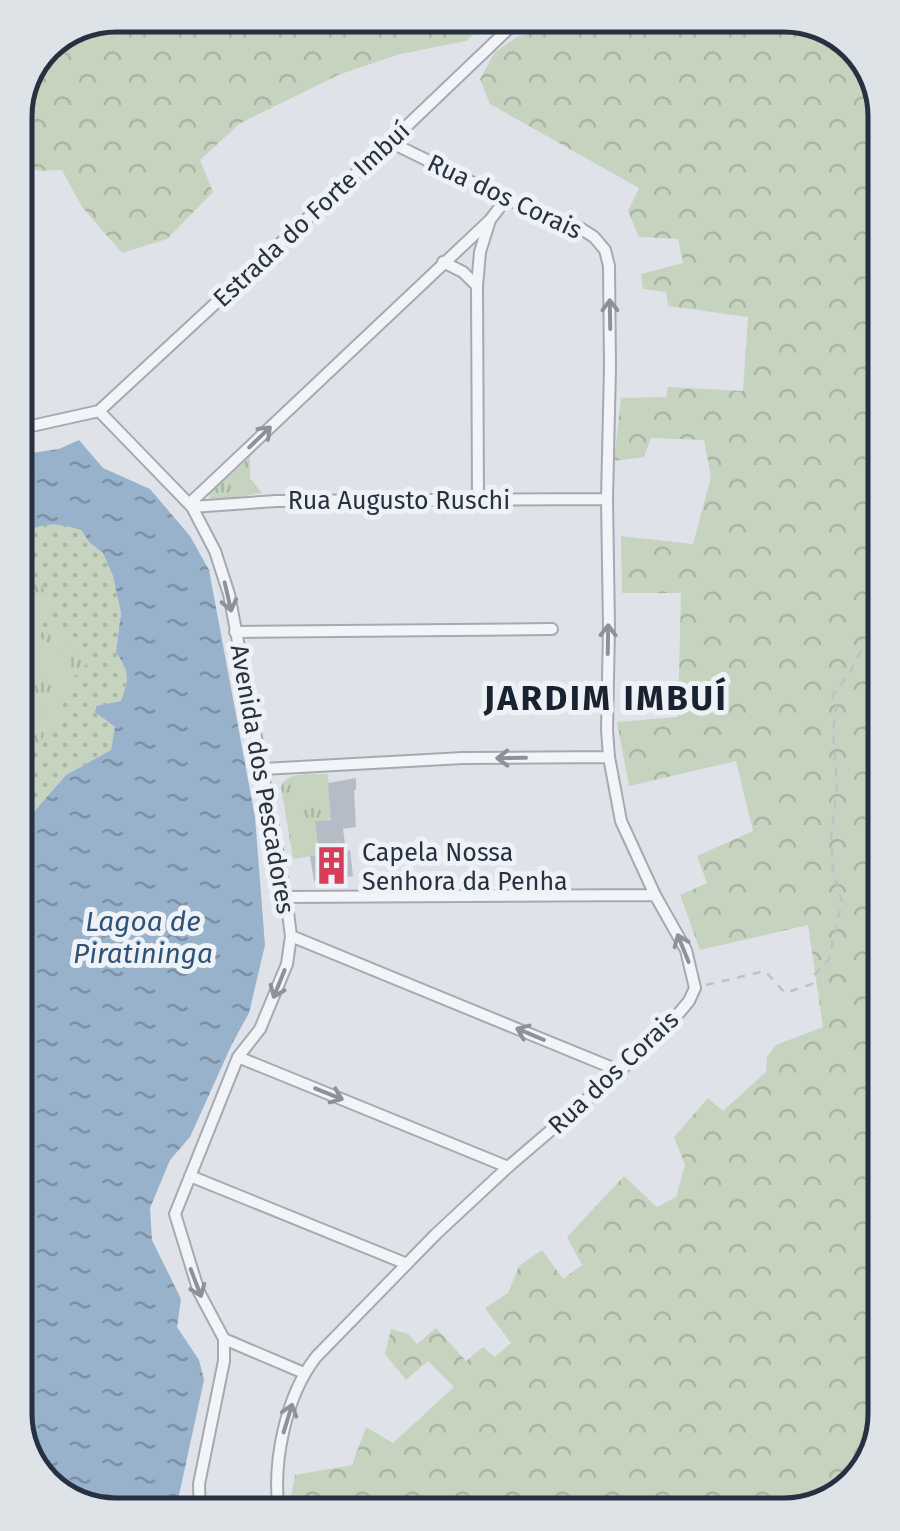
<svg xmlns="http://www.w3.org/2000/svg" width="900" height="1531" viewBox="0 0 900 1531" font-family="'Fira Sans',sans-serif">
<defs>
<pattern id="grass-dots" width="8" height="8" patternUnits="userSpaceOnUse" patternTransform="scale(2.5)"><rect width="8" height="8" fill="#c5d3bf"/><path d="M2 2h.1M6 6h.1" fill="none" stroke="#a9b6a5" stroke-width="1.8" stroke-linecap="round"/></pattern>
<pattern id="forest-crowns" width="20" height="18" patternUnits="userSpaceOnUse" patternTransform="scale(2.5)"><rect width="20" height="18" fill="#c5d3bf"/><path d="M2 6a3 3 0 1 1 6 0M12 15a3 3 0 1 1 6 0" fill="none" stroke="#a9b6a5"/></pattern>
<pattern id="park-tufts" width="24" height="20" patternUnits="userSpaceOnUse" patternTransform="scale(2.5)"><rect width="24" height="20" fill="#c5d3bf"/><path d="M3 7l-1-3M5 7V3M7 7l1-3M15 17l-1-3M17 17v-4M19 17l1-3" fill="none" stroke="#a9b6a5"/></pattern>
<pattern id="water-ripples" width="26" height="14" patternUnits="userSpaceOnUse" patternTransform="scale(2.5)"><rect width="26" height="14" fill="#98b2cb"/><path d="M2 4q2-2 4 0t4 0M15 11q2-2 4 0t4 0" fill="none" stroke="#7c91a6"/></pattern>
</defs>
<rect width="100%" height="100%" fill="#dfe3e9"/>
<path fill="url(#grass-dots)" d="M46,523L64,524L81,530L90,543L103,553L113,576L121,613L116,652C130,673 129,677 121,701L95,707V712L115,727L111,750L66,775L20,828L18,538L27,531Z"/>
<path fill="url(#forest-crowns)" d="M116,15H495L466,41L400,54L338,75L239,124L200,160L213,192L167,239L122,253L82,207L62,170L38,171L16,161L15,112L45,44Z
M553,15H791L841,32L875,72L885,1416L868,1471L828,1506L342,1513L289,1509L295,1475L352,1465L366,1427L393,1443L454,1387L428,1361L406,1380L385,1354L391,1329L408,1334L417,1344L436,1328L466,1361L483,1347L495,1357L511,1343L485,1308L508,1293L519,1266L542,1250L563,1279L582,1265L567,1237L624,1176L657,1207L676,1197L685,1165L674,1137L708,1098L723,1111L766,1072L767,1057L776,1045L823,1027L808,925L700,950L680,895L707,883L697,856L753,831L736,761L629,786L617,722L678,717L681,593H622L621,536L693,544L711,477L704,440L651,438L644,457L614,461L621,398L666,397L668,387L743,391L748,317L668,306L666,292L643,289L641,274L683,263L678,239L639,237L628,211L639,188L490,104L480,79L495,52L519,36L539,32L553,20Z"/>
<path fill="url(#park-tufts)" d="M250,457V478L262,493L214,501L210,498L209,494Z
M19,579L41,584L51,608L47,618L39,624L40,631L51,626L87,664L71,680L57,721L40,741L32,754L31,779L20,794Z
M328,774L331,819L315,822L319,855L293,859L281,787C288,770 312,775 328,774Z"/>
<path fill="#c5d3bf" d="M26,625L72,664L53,687L19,660V634Z
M20,699L47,714L21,761L20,760Z"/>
<path fill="url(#water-ripples)" d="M79,440L103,468L150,489L190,536L209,570L255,817L265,945L249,1013L232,1044L190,1137L170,1160L150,1208L152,1240L181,1299L177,1327L199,1360L204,1380L179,1495L182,1515L110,1516L59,1499L25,1459L20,828L66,775L111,750L115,727L95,712L96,706L121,701C129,678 130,673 116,652L121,613L113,576L103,553L90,543L81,530C55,522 40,521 18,538V455L59,449Z"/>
<path fill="#b6bcc6" d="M356,778V790H354L356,827L343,829L346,851L350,850L353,876L314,881L310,856L319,855L315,821L331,820L328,783Z"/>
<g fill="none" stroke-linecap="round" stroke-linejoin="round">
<defs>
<path id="street" d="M443,262L463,272L477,286
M99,411L192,507L215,551L229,594L286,897L291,936L287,964L260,1029L238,1057L175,1214L199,1292L224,1339V1361L199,1484L200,1515
M18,429L99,411L390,142L523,15
M478,500L477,286L480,252L490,220L506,199
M189,504L490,220
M192,507L276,501L607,499
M235,632L552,629
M263,769L463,758L609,757
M286,897L655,895
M291,936L620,1071
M238,1057L508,1167
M190,1176L407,1264
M224,1339L304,1373
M279,1513C272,1464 285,1397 316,1357L436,1234L508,1167L620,1071L679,1013L689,1001L695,988L686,950L655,895L621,821L609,757L607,730L609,628L607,499L610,367L609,266L605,250L594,237L580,228L506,199L390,142"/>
</defs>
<use href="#street" stroke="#a4aab3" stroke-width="14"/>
<path stroke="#bdc1c8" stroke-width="2.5" stroke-dasharray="8 8" stroke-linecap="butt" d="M706,985L765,971L785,993L812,984L815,974L829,959L842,902L833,870L831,837L837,787L833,732L837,702L832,696L849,674L862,649L879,642"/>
<use href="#street" stroke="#f2f4f7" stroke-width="10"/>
</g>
<defs><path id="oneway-shaft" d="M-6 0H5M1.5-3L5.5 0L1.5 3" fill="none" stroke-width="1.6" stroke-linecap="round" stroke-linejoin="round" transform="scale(2.5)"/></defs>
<g stroke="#8c929c">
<use href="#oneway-shaft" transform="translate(610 314) rotate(-91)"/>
<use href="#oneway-shaft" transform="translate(260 437) rotate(-44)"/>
<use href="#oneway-shaft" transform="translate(228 597) rotate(77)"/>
<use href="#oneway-shaft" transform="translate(608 639) rotate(-89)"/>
<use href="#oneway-shaft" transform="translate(511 758) rotate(179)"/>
<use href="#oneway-shaft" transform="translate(683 948) rotate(-112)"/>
<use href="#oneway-shaft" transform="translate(279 984) rotate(112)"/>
<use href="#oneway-shaft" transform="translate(530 1034) rotate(-157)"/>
<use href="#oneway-shaft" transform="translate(329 1094) rotate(22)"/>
<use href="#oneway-shaft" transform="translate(196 1283) rotate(69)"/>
<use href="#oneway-shaft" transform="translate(288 1418) rotate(-73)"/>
</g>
<defs>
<symbol id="building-bare" viewBox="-9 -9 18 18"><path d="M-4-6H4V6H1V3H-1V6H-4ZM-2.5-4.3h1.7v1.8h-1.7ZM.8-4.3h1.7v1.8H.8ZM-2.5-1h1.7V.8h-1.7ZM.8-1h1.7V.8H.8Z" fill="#d53d59" stroke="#eef2f6" stroke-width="2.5" paint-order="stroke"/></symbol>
</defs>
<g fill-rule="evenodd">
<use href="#building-bare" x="304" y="838" width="55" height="55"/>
</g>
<g text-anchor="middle" stroke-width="10" stroke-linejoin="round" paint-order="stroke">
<g font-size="25" fill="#273141" stroke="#eef2f6">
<text transform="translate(505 196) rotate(25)" y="9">Rua dos Corais</text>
<text transform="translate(311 214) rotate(-43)" y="9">Estrada do Forte Imbuí</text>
<text x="399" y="509">Rua Augusto Ruschi</text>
<text transform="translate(263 779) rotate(80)" y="9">Avenida dos Pescadores</text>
<text transform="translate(613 1072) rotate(-43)" y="9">Rua dos Corais</text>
</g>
<g font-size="25" fill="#273141" stroke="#eef2f6" text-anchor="start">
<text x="362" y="861">Capela Nossa<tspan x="362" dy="29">Senhora da Penha</tspan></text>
</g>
<g font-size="28" font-style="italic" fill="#2f5277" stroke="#eef2f6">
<text x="143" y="931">Lagoa de<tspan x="143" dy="32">Piratininga</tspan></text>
</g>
<g font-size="35" font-weight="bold" letter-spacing="2.5" fill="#192231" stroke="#eef2f6">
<text x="606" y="710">JARDIM IMBUÍ</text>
</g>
</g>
<path d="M0 0H900V1531H0ZM116 32H784A84 84 0 0 1 868 116V1414A84 84 0 0 1 784 1498H116A84 84 0 0 1 32 1414V116A84 84 0 0 1 116 32Z" fill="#dee3e8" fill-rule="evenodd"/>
<path fill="none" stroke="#273141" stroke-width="5" d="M116 32H784A84 84 0 0 1 868 116V1414A84 84 0 0 1 784 1498H116A84 84 0 0 1 32 1414V116A84 84 0 0 1 116 32Z"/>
</svg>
